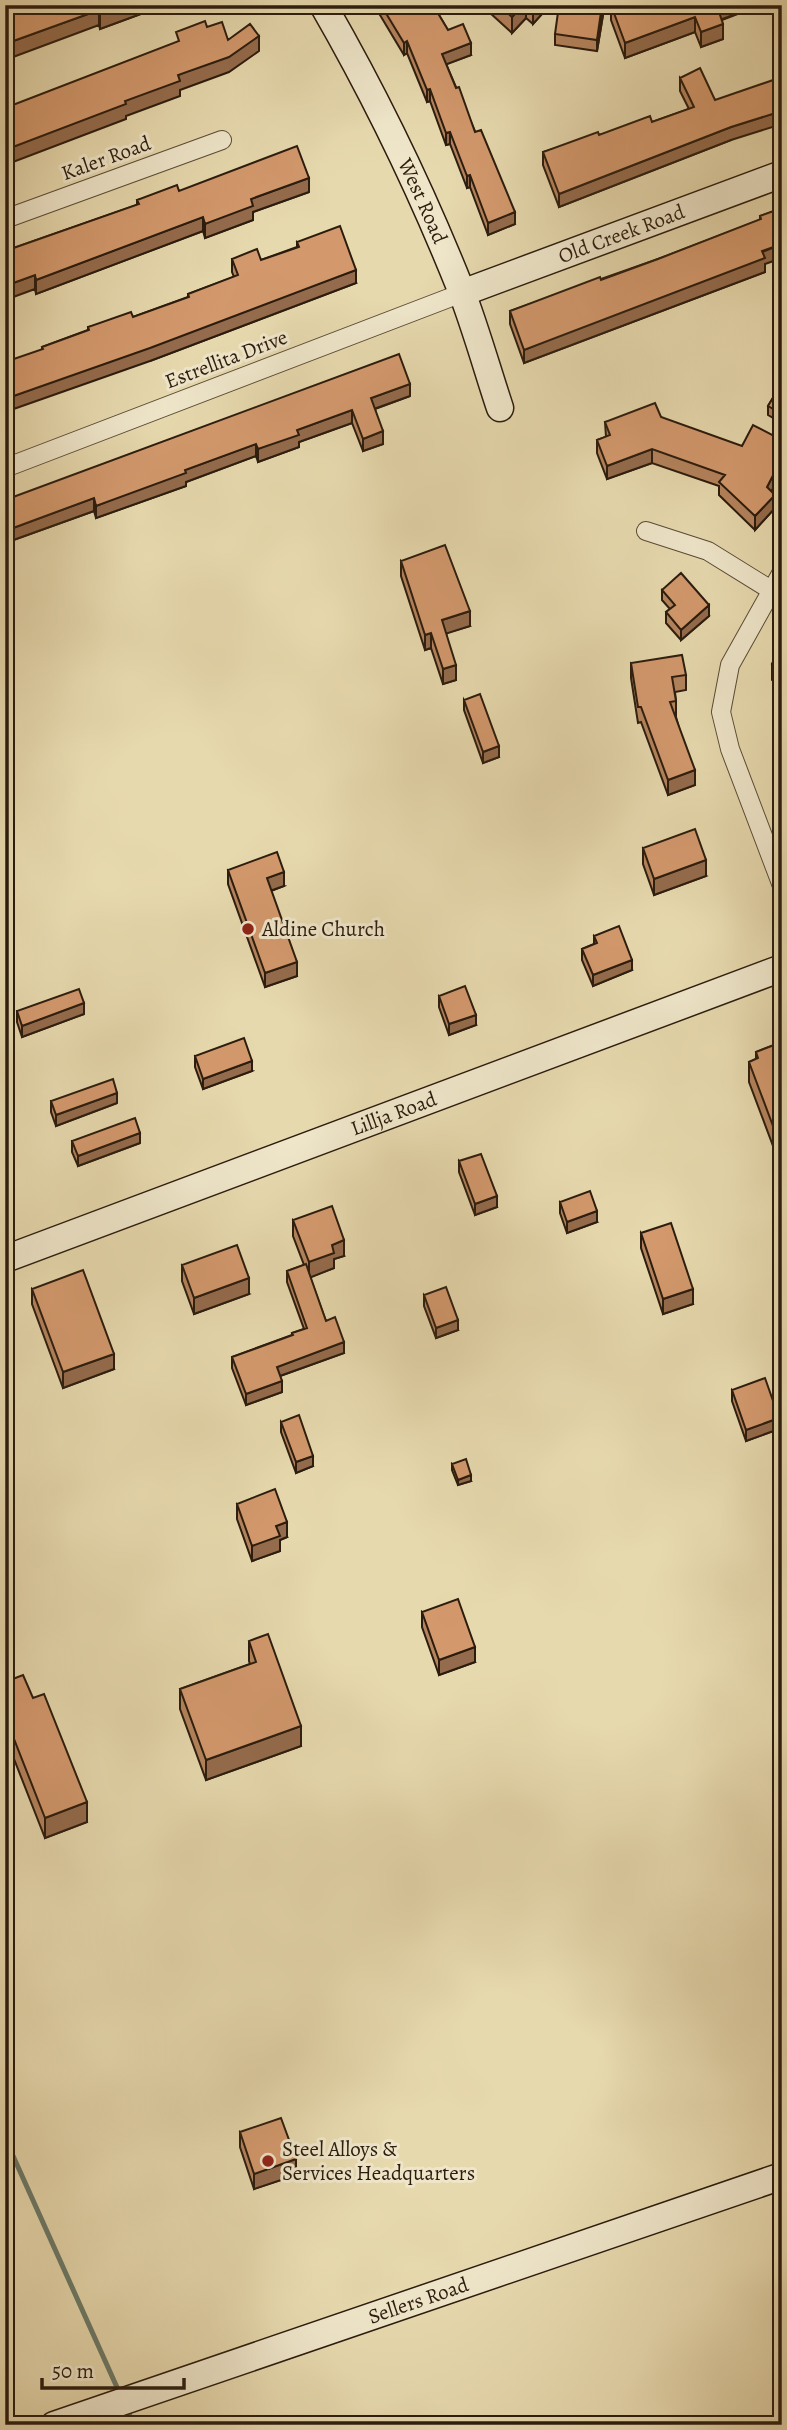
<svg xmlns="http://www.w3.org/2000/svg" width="787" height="2430" viewBox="0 0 787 2430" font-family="Alegreya,serif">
<rect width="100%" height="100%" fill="#e7d9ae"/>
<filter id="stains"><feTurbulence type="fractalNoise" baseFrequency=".00286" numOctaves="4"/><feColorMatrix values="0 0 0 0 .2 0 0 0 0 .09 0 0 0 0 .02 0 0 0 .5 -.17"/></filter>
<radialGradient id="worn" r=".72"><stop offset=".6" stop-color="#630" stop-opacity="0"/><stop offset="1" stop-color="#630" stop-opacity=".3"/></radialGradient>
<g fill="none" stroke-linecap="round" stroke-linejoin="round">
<path stroke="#6c7b69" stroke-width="5" d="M5,2138L120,2394
M127,2409L134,2425"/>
<defs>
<path id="street" d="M5,219L222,140
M5,468L462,293
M646,531L708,551L771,590
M782,572L730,665L721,712L730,749L782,886"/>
<g id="secondary">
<path id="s1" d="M323,5C376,97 422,192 461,290C476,329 487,369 500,408"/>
<path id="s2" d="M462,293L782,174"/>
<path id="s3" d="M5,1259L782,968"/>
<path id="s4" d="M54,2425L782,2176"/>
</g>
</defs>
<use href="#street" stroke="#5a4b36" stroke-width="20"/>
<use href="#secondary" stroke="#2b1c0e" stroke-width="29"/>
<use href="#street" stroke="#efe6ca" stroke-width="18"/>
<use href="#secondary" stroke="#efe6ca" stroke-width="26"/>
</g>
<path fill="#b5845e" stroke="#2b1c0e" stroke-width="2" d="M5,5H156L146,12L100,29L99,25Z
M374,5H433L448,30L471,55L446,64L515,224L488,235L470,187L467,188L450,144L446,145L430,101L427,102L407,53L404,55Z
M489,5H550L533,24L526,18L512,33L489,12Z
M611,5H761L722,20L723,39L701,47L695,32L625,58L611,20Z
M603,15L597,51L555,45V34Z
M680,78L731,140L559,207L543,165V152L599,135L652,122L689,109L680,91Z
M179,191L309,192L253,212V220L205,238L203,231L36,294L35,289L5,251L137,205V200Z
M782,208L765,264V272L524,363L510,324V311L658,259L760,220V216Z
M297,242L356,283L150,361L42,350V347L88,330V327L133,317L188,297V294L234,277L232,272V259L261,260L297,247Z
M782,383V423L768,415V406Z
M410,396L375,409L383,444L363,451L352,423L299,442V447L258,462L256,456L186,482V486L96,518L94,511L5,543V500Z
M661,417L771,491L775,508L755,530L719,495V486L652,463L607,479L597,453V440L606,437L605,422Z
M401,561L470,626L446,633L456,680L443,684L431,648L425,650L401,576Z
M662,590L709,616L681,640L666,623V612L670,609L662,600Z
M782,646V712L774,707V692L779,684L772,680V664Z
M631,663L686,675V690L675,692L676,701V717L695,785L668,795L641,722L638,723L631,678Z
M464,700L499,757L483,763L464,710Z
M643,848L706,876L654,895L643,864Z
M228,870L284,886L271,891L297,976L265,987L228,884Z
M594,936L632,970L593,986L582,960V949L594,944Z
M439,996L476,1025L449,1035L439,1007Z
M17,1011L84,1014L22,1037L17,1022Z
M782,1042V1170L749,1082V1062L756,1059V1052Z
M195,1056L252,1071L203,1089L195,1067Z
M51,1101L117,1103L56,1126L51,1112Z
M72,1141L140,1143L78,1166L72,1152Z
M459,1161L497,1207L475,1215L459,1172Z
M560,1202L597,1222L567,1233L560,1213Z
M293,1220L344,1256L334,1259V1268L310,1277L326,1321L344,1353L280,1376L282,1392L246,1405L232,1368V1357L292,1335V1333L304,1329L287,1282V1271L304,1265L293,1236Z
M641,1233L693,1304L663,1314L641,1248Z
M182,1265L249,1294L194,1314L182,1281Z
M32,1289L114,1369L63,1388L32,1304Z
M424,1295L458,1330L436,1338L424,1306Z
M732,1390L779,1429L746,1441L732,1401Z
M281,1422L313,1466L296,1473L281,1432Z
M452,1464L471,1481L458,1485L452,1470Z
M237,1504L287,1537L280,1540V1551L252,1561L237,1519Z
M422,1612L475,1662L439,1675L422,1627Z
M249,1641L301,1746L206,1780L180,1709V1689L250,1664L249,1661Z
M5,1682L33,1698L87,1822L45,1838L5,1736Z
M240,2132L296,2175L254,2189L240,2147Z"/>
<path fill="#946b4c" stroke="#2b1c0e" stroke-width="2" d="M122,5H156L146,12L100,29V13Z
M523,5H526V18L512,33V17Z
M536,5H550L533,24V8Z
M603,5V15L597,51V40Z
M720,5H761L717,21V6Z
M99,10V25L5,60V44Z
M695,17V32L625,58V43Z
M723,24V39L701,47V32Z
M259,36V51L229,72L180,90V96L126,116V119L5,165V150L125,101Z
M407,41V53L404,55V43Z
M471,43V55L442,66V54Z
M430,89V101L427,102V90Z
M782,111V124L731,140L559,207V194L731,127Z
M450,132V144L446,145V133Z
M470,175V187L467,188V176Z
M309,178V192L253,212V220L205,238V224L251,199Z
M515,212V224L488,235V223Z
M203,217V231L36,294V280Z
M782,244V258L765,264V272L524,363V350Z
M356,270V283L150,361L5,412V399Z
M35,275V289L5,300V286Z
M410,384V396L371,410V398Z
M352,410V423L299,442V447L258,462V449L297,430Z
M383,431V444L363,451V439Z
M256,444V456L186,482V486L96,518V506L185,470Z
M652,449V463L607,479V466Z
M782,458V471L767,500V487Z
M775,495V508L755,530V516Z
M94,498V511L5,543V531Z
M709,605V616L681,640V630Z
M470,611V626L442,635V620Z
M431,633V648L425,650V635Z
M456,665V680L443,684V669Z
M499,746V757L483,763V752Z
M695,770V785L668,795V780Z
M706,860V876L654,895V879Z
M284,872V886L267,892V878Z
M632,960V970L593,986V975Z
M297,962V976L265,987V973Z
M84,1003V1014L22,1037V1026Z
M476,1015V1025L449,1035V1024Z
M252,1061V1071L203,1089V1079Z
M117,1093V1103L56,1126V1115Z
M140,1133V1143L78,1166V1156Z
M497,1196V1207L475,1215V1204Z
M597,1211V1222L567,1233V1222Z
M344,1240V1256L334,1259V1268L309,1278V1262L332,1245Z
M249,1278V1294L194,1314V1298Z
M693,1289V1304L663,1314V1299Z
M458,1320V1330L436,1338V1328Z
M344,1342V1353L277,1377V1367Z
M114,1354V1369L63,1388V1372Z
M9,1364V1380L5,1381V1366Z
M282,1381V1392L246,1405V1394Z
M779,1418V1429L746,1441V1430Z
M313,1456V1466L296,1473V1462Z
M471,1475V1481L458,1485V1480Z
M287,1522V1537L280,1540V1551L252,1561V1546L276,1526Z
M475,1647V1662L439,1675V1660Z
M301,1726V1746L206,1780V1760Z
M87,1802V1822L45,1838V1818Z
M296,2159V2175L254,2189V2174Z"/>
<path fill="#d3996d" stroke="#2b1c0e" stroke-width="2" d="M5,5H122L100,13L99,10L5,44Z
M381,5H433L448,30L463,24L471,43L442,54L456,88L459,87L475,132L481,130L515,212L488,223L470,175L467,176L450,132L446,133L430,89L427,90L407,41L404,43Z
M499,5H523L512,17Z
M559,5H602L597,40L555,34Z
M611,5H720L717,6L723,24L701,32L695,17L625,43Z
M205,21L207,27L222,22L228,40L250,24L259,36L229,57L178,75L180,81L125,101L126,104L5,150V108L179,41L176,32Z
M700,68L715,100L782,77V111L731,127L559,194L543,152L598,132L599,135L650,116L652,122L694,107L680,78Z
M297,146L309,178L251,199L253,206L205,224L203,217L36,280L35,275L5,286V251L139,204L137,200L177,185L179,191Z
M782,208V244L762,251L765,258L524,350L510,311L600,277L601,280L658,259L761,219L760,216Z
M340,226L356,270L150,348L5,399V362L43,349L42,347L89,330L88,327L131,312L133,317L189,297L188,294L238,275L232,259L257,249L261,260L299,247L297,242Z
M399,354L410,384L371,398L383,431L363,439L352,410L297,430L299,435L258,449L256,444L185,470L186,473L96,506L94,498L5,531V500Z
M782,383V414L768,406Z
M655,403L661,417L742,446L753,425L782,440V458L767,487L775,495L755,516L719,482L725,475L652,449L607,466L597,440L610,435L605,422Z
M445,545L470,611L442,620L456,665L443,669L431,633L425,635L401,561Z
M681,573L709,605L681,630L666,612L675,605L662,590Z
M782,646V670L772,664Z
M682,655L686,675L672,677L676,701L670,702L695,770L668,780L641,707H638L631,663Z
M782,678V696L774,692Z
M480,694L499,746L483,752L464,700Z
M695,829L706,860L654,879L643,848Z
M277,852L284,872L267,878L297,962L265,973L228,870Z
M619,926L632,960L593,975L582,949L597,943L594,936Z
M465,986L476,1015L449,1024L439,996Z
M79,989L84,1003L22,1026L17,1011Z
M244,1038L252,1061L203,1079L195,1056Z
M782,1042V1150L749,1062L758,1058L756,1052Z
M113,1079L117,1093L56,1115L51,1101Z
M135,1118L140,1133L78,1156L72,1141Z
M481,1154L497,1196L475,1204L459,1161Z
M590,1191L597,1211L567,1222L560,1202Z
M332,1206L344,1240L332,1245L334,1253L309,1262L293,1220Z
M671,1223L693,1289L663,1299L641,1233Z
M237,1245L249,1278L194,1298L182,1265Z
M306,1264L326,1321L335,1317L344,1342L277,1367L282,1381L246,1394L232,1357L293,1335L292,1333L307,1328L287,1271Z
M83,1270L114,1354L63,1372L32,1289Z
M446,1287L458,1320L436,1328L424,1295Z
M5,1354L9,1364L5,1366Z
M765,1378L779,1418L746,1430L732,1390Z
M299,1415L313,1456L296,1462L281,1422Z
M466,1459L471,1475L458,1480L452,1464Z
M275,1489L287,1522L276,1526L280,1536L252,1546L237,1504Z
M458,1599L475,1647L439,1660L422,1612Z
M268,1634L301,1726L206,1760L180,1689L256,1662L249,1641Z
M23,1675L33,1698L44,1694L87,1802L45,1818L5,1716V1682Z
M281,2118L296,2159L254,2174L240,2132Z"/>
<g fill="#8f2418" stroke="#efe6ca" stroke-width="2.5">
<circle cx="248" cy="929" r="7"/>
<circle cx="268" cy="2161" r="7"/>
</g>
<g text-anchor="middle" stroke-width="6" stroke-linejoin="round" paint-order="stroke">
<g font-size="21" fill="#2b1c0e" stroke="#efe6ca">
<text transform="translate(106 158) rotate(-20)" y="7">Kaler Road</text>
<text dy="7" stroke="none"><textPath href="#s1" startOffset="220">West Road</textPath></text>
<text dy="7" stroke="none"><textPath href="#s2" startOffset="170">Old Creek Road</textPath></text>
<text transform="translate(226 359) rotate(-21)" y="7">Estrellita Drive</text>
<text dy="7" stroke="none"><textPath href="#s3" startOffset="415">Lillja Road</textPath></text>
<text dy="7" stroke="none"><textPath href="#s4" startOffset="385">Sellers Road</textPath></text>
</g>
<g font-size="21" fill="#2b1c0e" stroke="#efe6ca" text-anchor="start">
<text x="262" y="936">Aldine Church</text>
<text x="282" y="2156">Steel Alloys &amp;<tspan x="282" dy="24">Services Headquarters</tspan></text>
</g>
</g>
<rect width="787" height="2430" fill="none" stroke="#e7d9ae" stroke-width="28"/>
<rect x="7" y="7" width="773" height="2416" fill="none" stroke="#2b1c0e" stroke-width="3.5"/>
<rect x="14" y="14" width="759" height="2402" fill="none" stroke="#2b1c0e" stroke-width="2"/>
<path d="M42 2378v10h142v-10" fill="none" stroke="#2b1c0e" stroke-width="3.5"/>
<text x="52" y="2378" font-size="21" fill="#2b1c0e" stroke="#efe6ca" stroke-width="5" paint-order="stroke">50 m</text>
<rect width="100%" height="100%" filter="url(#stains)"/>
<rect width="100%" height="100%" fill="url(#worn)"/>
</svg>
